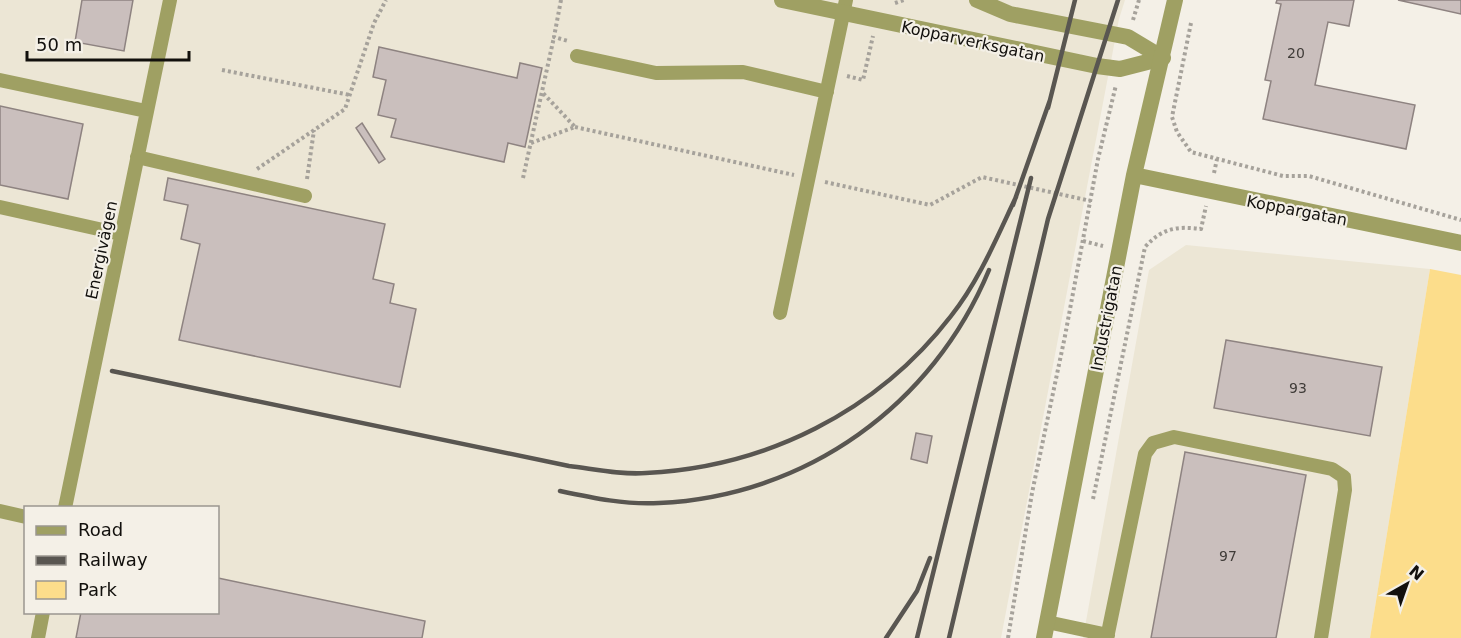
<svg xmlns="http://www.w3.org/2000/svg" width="1461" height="638" viewBox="0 0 1461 638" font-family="'DejaVu Sans',sans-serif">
<rect width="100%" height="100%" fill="#f4f0e7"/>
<path fill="#ece6d5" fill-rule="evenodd" d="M0,0H1125L1119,19L1001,638H0ZM26,508H218V612H26Z
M1186,245L1430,269L1370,638H1083L1149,270Z"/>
<path fill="#fcdd8b" d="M1430,269L1461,275V638H1370Z"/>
<path fill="#cabfbd" stroke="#8e8381" stroke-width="1.5" d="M82,0H133L124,51L75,42Z
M1277,0H1354L1349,26L1328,22L1315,85L1415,105L1406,149L1263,119L1271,81L1265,80L1281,4L1276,3Z
M1398,0H1461V14Z
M379,47L517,78L520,63L542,68L525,147L508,143L504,162L391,137L396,119L378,115L386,80L373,77Z
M0,106L83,124L68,199L0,185Z
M362,123L385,159L379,163L356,128Z
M168,178L385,224L373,279L394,284L390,303L416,309L400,387L179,340L200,244L181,239L188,205L164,200Z
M1226,340L1382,367L1370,436L1214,408Z
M916,433L932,436L927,463L911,459Z
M1185,452L1306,475L1276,638H1151Z
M218,578L425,621L422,638H76L81,612H218Z"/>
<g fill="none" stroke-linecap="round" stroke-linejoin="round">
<path stroke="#a6a29b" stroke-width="4" stroke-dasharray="3 3" stroke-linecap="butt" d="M561,0L554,37L568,41
M895,3L904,0
M1133,20L1139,0
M1191,23L1172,117L1177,132L1191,152L1283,176H1309L1461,220
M222,70L350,95
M847,76L863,80L873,36
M575,127L794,175
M531,143L575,127L542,92
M257,169L345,109L374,23L386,0
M1214,173L1217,159
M523,178L554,37
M307,179L314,130
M825,182L930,205L982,177L1091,201
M1083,241L1103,246
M1093,499L1145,247C1162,228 1177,226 1201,229L1206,206
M1008,638L1032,493L1065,336L1098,159L1116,85"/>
<path stroke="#9fa063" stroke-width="14" d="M577,56L656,73L743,72L827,92
M0,80L146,111
M137,157L305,196
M0,207L121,234
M780,313L846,0
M65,508L170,0
M0,511L26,517
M1047,622L1108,635
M38,638L43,612
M1107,638L1145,454L1153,443L1174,437L1332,469L1344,477L1345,490L1321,638"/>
<path stroke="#9fa063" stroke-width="16" d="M782,0L1097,66L1120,69L1163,58
M977,0L1010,14L1128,37L1163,58"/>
<path stroke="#9fa063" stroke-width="16" d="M1134,175L1461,243
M1044,638L1134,175L1175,0"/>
<path stroke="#595651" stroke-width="4.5" d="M1048,108L1075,0
M1013,205L1050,100
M112,371L569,466C594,469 621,475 646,473C766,467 877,412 951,316C979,281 997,237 1016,197
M560,491C593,498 626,505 659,503C807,496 933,405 989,270
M886,638L917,591L930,558
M917,638L1031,178
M949,638L1048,219L1118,0"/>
</g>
<g text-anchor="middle" stroke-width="4.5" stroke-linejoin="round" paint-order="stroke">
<g font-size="14" fill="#403c39">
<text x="1296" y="58">20</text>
<text x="1298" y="393">93</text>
<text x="1228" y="561">97</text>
</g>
<g font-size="16" fill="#12100d" stroke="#f4f0e7">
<text transform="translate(973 41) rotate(12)" y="6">Kopparverksgatan</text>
<text transform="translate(1297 210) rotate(11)" y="6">Koppargatan</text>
<text transform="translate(101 250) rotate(-78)" y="6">Energivägen</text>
<text transform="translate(1106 318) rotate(-79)" y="6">Industrigatan</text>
</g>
</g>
<rect x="24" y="506" width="195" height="108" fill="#f4f0e7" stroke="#9a9690" stroke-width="1.5"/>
<rect x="36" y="526" width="30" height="9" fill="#9fa063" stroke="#9a9690" stroke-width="1.5"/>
<text x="78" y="536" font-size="18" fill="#12100d">Road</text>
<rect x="36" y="556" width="30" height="9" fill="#595651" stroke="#9a9690" stroke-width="1.5"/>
<text x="78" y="566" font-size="18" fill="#12100d">Railway</text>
<rect x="36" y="581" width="30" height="18" fill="#fcdd8b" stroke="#9a9690" stroke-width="1.5"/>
<text x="78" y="596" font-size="18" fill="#12100d">Park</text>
<g transform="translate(1407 584) rotate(40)" stroke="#f4f0e7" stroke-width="4.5" paint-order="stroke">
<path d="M0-4.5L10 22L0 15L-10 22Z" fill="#12100d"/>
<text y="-9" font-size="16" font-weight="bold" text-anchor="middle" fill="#12100d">N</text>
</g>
<path d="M27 51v9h162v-9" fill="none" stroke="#12100d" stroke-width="3"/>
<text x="36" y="51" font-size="18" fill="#12100d" stroke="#f4f0e7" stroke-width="4.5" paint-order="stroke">50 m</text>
</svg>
